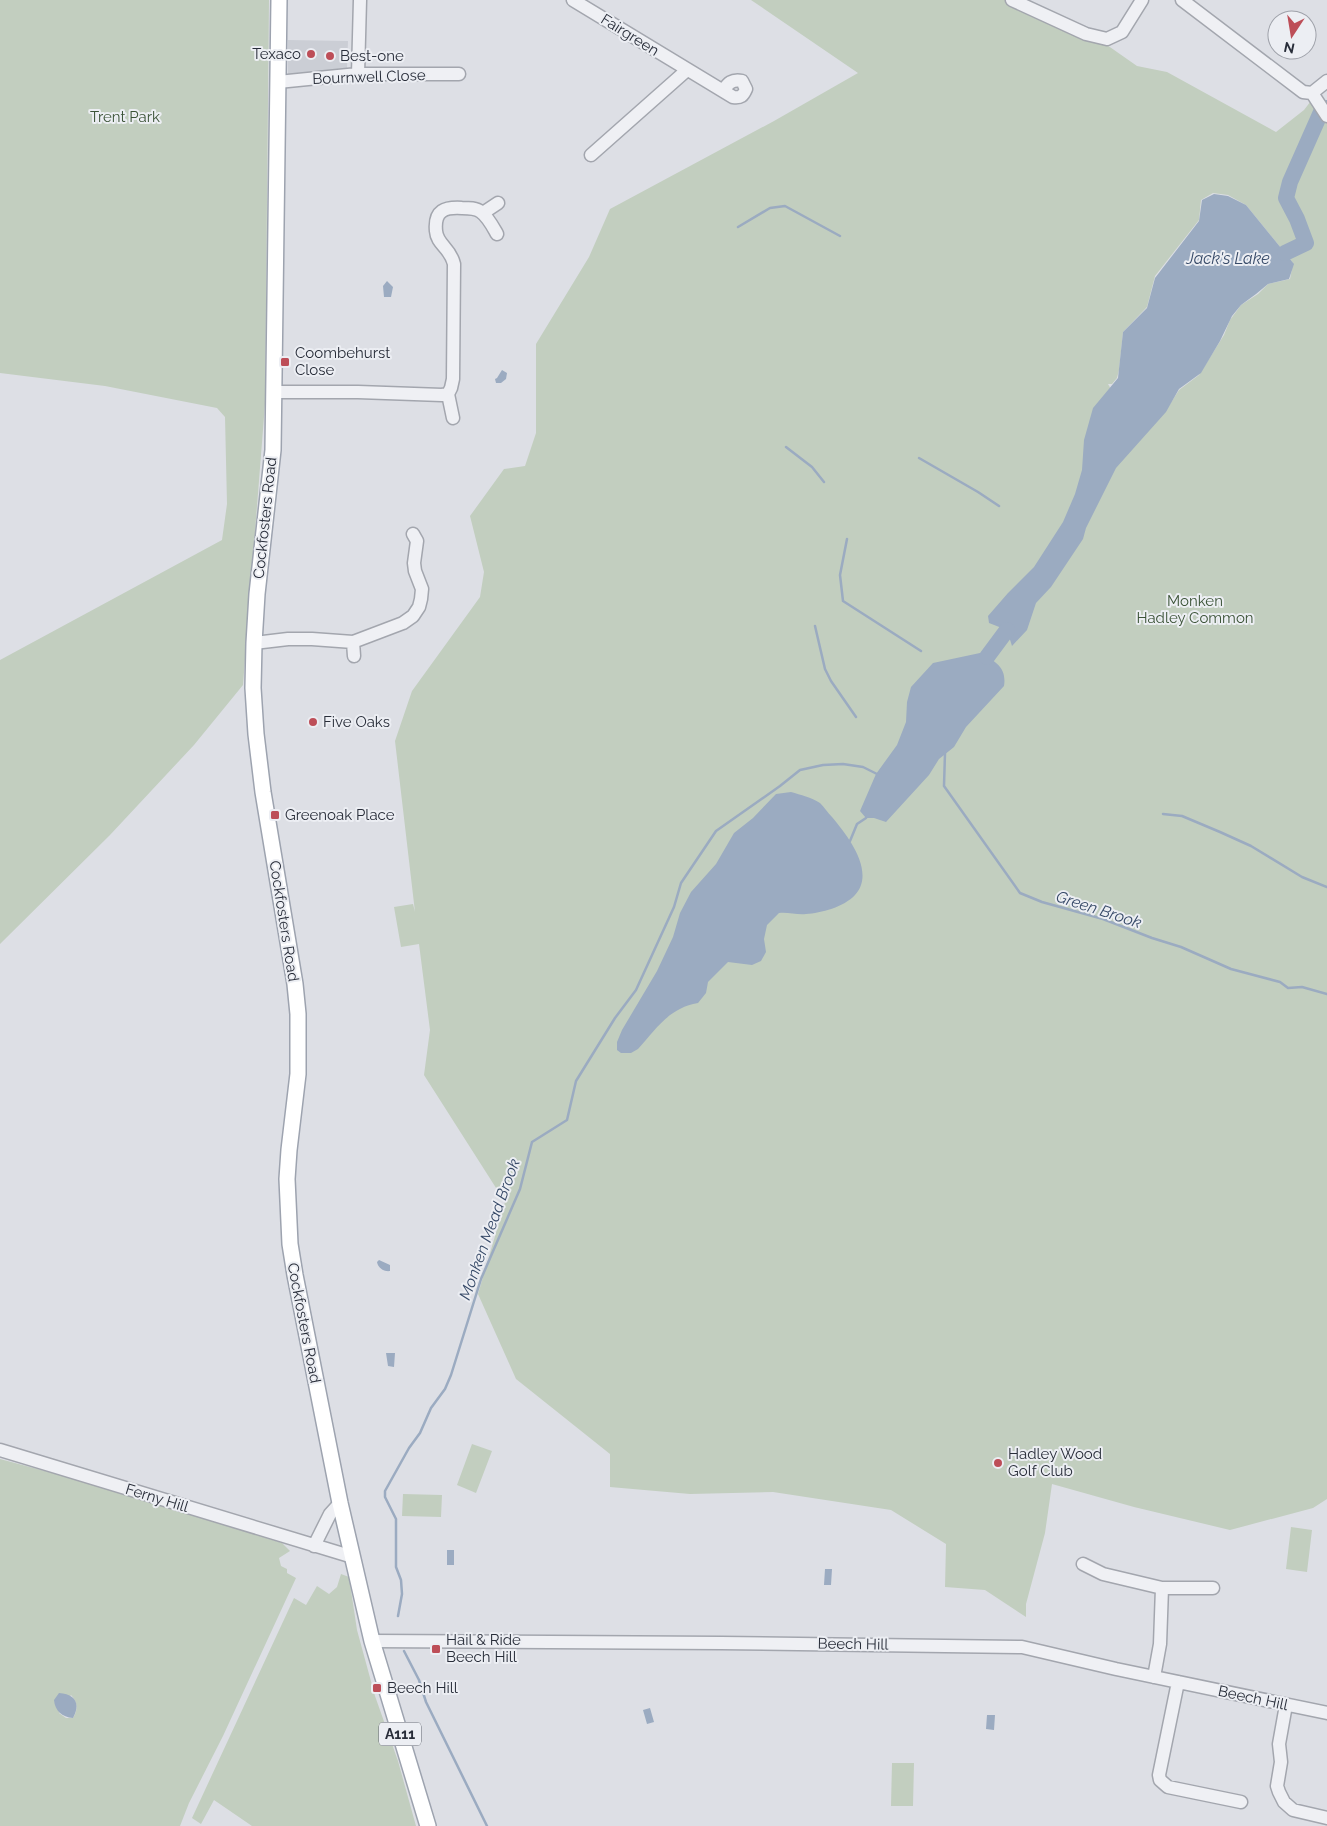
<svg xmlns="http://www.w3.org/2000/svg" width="1327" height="1826" viewBox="0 0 1327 1826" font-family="Raleway,sans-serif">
<rect width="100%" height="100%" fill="#dddfe5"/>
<path fill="#cbced5" d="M288,40L348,41L347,68L288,76Z"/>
<path fill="#c2cebf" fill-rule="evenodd" d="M0,0H269L265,404L243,685L194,745L110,835L0,944V660L222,540L227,504L225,417L217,408L105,386L0,373Z
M751,0H1005L1032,17L1107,45L1137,66L1167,72L1276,132L1304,110L1314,97L1327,116V1499L1313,1508L1230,1530L1134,1507L1052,1484L1045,1533L1026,1604V1617L985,1590L945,1587L946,1544L891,1510L773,1492L690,1494L610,1487V1454L516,1379L478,1294L505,1202L424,1075L430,1030L419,944L401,947L394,907L413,904L415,912L395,741L412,691L480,597L484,572L470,516L504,469L525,466L536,433V344L589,257L610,209L774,121L858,73ZM1213,193L1228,195L1246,205L1293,263L1290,279L1268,284L1258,294L1241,305L1230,320L1224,335L1199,375L1179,390L1165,412L1119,403L1108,384H1112L1117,378L1119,370L1123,332L1147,307L1155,276L1199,220L1201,200Z
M472,1444L492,1451L476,1493L457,1485Z
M0,1459L71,1478L263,1537L282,1543L290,1551L279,1558L281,1566L287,1569V1573L296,1578L223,1736L189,1803L180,1826H0ZM71,1695C78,1702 78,1710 73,1718H66L59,1713Z
M403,1494L442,1495L441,1517L402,1516Z
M1291,1527L1312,1530L1307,1572L1286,1569Z
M341,1574L349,1577L357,1630L375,1696L398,1761L416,1826H252L214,1800L201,1824L192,1818L294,1598L306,1605L317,1586L329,1594L337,1587Z
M892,1763H914L913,1806H891Z"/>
<path fill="#9babc1" d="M1214,194L1228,196L1246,205L1294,264L1289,279L1268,284L1256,294L1241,305L1232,316L1220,341L1201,373L1179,389L1166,412L1116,468L1086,528L1083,539L1051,587L1036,603L1027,630L1012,646L1007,630L989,623L988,616L1008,593L1034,567L1063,522L1075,494L1082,470L1084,440L1093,408L1118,378L1123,332L1147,308L1155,278L1199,221L1202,200Z
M387,281L393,287L391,297H384L383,286Z
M502,370L507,373L506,379L501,383H496L495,379L497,378Z
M980,653C995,661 1007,667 1004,686L966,727L954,747L939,759L929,775L886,822L874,818H866L860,811L876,774L897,745L906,722L907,702L911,687L933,663Z
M791,792C801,795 811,797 820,803C824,807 828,813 832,817C848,836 876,872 855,895C844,907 821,913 806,914C797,915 788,912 779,913L767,925L764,939L766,952L761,961L752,965L728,962L708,982L706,993L698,1003C669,1008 657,1028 638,1049L631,1053H621L617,1050V1042L622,1030L657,971L673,937L680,913L691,892L716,864L734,833L753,818L776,794Z
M379,1260L390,1265V1271C384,1272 378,1268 377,1262Z
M386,1353H395L394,1367L388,1366Z
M447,1550H454V1565H447Z
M825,1569H832L831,1585H824Z
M59,1693C75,1694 81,1703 73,1718C62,1717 55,1711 54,1700Z
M650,1708L654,1722L647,1724L643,1710Z
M987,1715H995L994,1730L986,1729Z"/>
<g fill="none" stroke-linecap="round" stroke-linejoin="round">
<path stroke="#9babc1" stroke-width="2.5" d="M738,227L770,208L785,206L840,236
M786,447L812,467L824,482
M919,458L978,492L999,506
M847,539L840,575L843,601L921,651
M815,626L825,669L831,681L856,717
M945,753L944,786L1020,893L1042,902L1103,919L1152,938L1181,947L1231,969L1280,982L1288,988L1302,987L1327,994
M1163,814L1182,816L1220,832L1251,846L1302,877L1327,887
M850,841L857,824L866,818
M398,1616L402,1594L401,1580L396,1567V1519L385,1497V1491L409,1448L420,1433L431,1408L445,1389L451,1375L481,1279L520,1189L532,1142L567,1120L576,1081L615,1018L636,990L674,907L681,883L716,831L780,786L800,770L823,765L843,764L863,767L879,775
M404,1651L419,1680L426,1702L487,1826"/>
<path stroke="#9babc1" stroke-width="16" d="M1285,253L1306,243L1297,219L1286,198L1290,182L1321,112L1327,108
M987,657L1007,630"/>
<defs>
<path id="minor" d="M573,0L733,97C741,98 743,96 746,89L742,81C732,79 728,83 723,91
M1012,0L1086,34L1107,39L1122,32L1142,0
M1182,0L1303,92L1312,93L1327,81
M358,74L360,0
M278,82L358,74H459
M1312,93L1327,116
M591,155L687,70
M483,213L498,203
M275,392H358L442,395L448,394
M453,418L448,394L451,388L453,379L454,264C450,247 437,245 436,231C434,210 445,207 462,208C469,208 476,208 481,212C488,217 493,227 497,234
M353,642L354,656
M254,643L288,639H312L353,642L403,623L413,616L419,607L421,599L422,589L415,571L414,563L417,541L413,534
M0,1450L353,1557
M314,1546L330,1514L340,1503
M1083,1564L1103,1574L1162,1588L1160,1644L1154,1677
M1162,1588H1213
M372,1641L721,1643L1022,1647L1116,1669L1327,1713
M1178,1682L1159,1775L1160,1780L1168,1787L1241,1802
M1286,1705L1279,1744L1281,1762L1277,1786L1279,1792L1284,1802L1293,1810L1327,1818"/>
<path id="major" d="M279,0L273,450L257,594L254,643L253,688L256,734L263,792L295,984L298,1014V1074L289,1150L287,1179L290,1244L295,1275L340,1503L372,1641L428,1826"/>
</defs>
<use href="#minor" stroke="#a3a6ae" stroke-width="15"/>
<use href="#major" stroke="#9da3af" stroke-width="18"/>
<use href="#minor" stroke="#eff0f4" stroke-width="12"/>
<use href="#major" stroke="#fff" stroke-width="15"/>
</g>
<g fill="#bd4e58" stroke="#eceef3" stroke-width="2">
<circle cx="311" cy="54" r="5"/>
<circle cx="330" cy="56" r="5"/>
<rect x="280" y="357" width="10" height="10" rx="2.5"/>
<circle cx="313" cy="722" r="5"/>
<rect x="270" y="810" width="10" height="10" rx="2.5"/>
<circle cx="998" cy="1463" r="5"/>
<rect x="431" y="1644" width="10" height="10" rx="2.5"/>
<rect x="372" y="1683" width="10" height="10" rx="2.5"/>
</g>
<g text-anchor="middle" stroke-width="4" stroke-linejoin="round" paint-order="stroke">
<rect fill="#eceef3" stroke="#636771" stroke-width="1" x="379" y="1722.5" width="42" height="23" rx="4"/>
<g font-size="14" font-weight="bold" fill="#282d39">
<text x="400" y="1739">A111</text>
</g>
<g font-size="15" fill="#282d39" stroke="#eceef3">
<text transform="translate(630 35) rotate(32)" y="5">Fairgreen</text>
<text transform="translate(369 77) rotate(-2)" y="5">Bournwell Close</text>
<text transform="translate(265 518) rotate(-84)" y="5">Cockfosters Road</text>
<text transform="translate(284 921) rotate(81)" y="5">Cockfosters Road</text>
<text transform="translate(304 1323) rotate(79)" y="5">Cockfosters Road</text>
<text transform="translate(157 1498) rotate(17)" y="5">Ferny Hill</text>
<text transform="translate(853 1644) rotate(1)" y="5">Beech Hill</text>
<text transform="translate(1253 1698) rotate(12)" y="5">Beech Hill</text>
</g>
<g font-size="15" fill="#282d39" stroke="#eceef3" text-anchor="start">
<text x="301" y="59" text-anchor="end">Texaco</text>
<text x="340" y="61">Best-one</text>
<text x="295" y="358">Coombehurst<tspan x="295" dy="17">Close</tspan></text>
<text x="323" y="727">Five Oaks</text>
<text x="285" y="820">Greenoak Place</text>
<text x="1008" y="1459">Hadley Wood<tspan x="1008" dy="17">Golf Club</tspan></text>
<text x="446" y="1645">Hail &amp; Ride<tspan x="446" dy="17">Beech Hill</tspan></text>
<text x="387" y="1693">Beech Hill</text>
</g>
<g font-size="15" fill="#3b5337" stroke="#eceef3">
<text x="125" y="122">Trent Park</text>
<text x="1195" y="606">Monken<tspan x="1195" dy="17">Hadley Common</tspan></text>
</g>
<g font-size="16" font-style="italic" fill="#374a68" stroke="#eceef3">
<text x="1228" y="264">Jack's Lake</text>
<text transform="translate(1099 909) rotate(18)" y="6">Green Brook</text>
<text transform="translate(489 1229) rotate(-70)" y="6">Monken Mead Brook</text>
</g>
</g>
<g transform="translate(1292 35) rotate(192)"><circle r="24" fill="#eceef3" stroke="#9ea1a9"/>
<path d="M0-4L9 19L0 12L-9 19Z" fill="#bd4e58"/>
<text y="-8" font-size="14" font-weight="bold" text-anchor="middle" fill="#282d39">N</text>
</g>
</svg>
